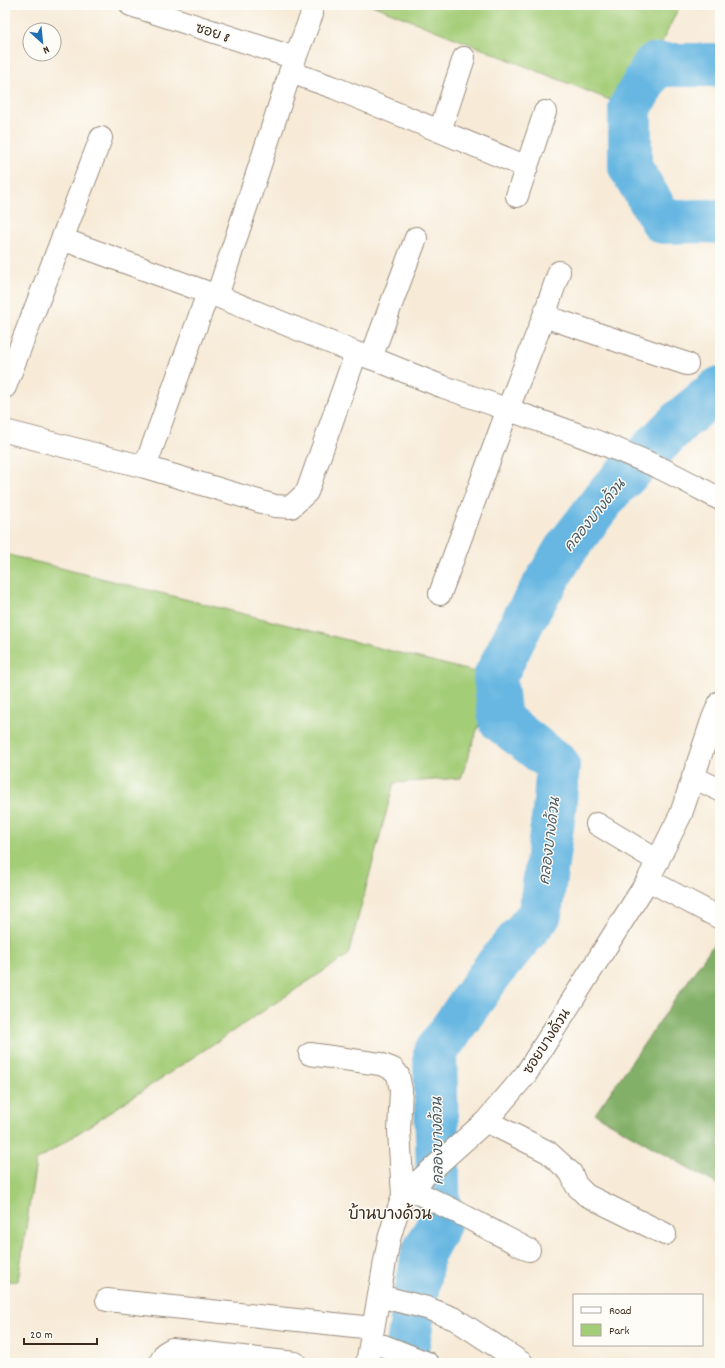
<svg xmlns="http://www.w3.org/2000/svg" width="725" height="1368" viewBox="0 0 725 1368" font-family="Dekko,'Playpen Sans Thai',sans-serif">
<rect width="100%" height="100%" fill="#fdfcf7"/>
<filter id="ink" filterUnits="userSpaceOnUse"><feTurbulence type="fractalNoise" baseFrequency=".025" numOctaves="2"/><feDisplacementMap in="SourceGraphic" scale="8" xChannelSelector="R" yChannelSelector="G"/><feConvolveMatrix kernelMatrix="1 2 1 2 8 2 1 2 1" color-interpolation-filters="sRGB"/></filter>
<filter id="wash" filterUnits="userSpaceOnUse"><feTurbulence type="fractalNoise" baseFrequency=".012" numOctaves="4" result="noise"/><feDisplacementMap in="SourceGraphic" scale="16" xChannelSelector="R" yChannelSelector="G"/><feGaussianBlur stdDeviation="0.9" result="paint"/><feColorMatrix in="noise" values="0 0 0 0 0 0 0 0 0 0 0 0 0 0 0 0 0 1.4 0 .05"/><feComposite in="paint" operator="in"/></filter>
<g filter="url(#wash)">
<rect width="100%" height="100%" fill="#f7ebd8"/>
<path fill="#a4cd78" stroke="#707c4b" d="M372,5H680L630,108Z
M5,554L495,677L461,778L394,783L348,955L36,1161L18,1281L5,1282Z"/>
<path fill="#83b068" stroke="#5f6d43" d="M720,935V1186L595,1114Z"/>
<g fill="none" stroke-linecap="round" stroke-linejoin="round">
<path stroke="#68b7e2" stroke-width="44" d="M720,65H654L630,108V167L663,222L707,221L720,222
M405,1363L423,1253L439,1224L435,1053L493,970L540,914L554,812L558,765L500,720L495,677L525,617L565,550L610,491L681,420L720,388"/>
</g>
</g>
<g filter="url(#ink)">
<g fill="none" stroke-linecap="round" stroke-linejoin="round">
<defs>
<path id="minor" d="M131,5L295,58
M290,72L335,88L527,167
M440,131L464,58
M517,196L545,112
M62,239L217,296L356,353C386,362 415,377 444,387C516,413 589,436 658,467C679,477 699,488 720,499
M217,296L295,58L312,14
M544,316L687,364
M371,358L416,238
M5,387L101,138
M5,431L145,467L275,506L291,507L307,492L356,353
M145,467L208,293
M440,594L508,409L544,316L559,272
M693,777L720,790
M597,824L658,861
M648,880L720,918
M310,1054L380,1064L393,1069L398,1075L401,1090L399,1131L403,1196
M486,1121L548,1152L571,1173L576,1185L586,1195L665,1234
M410,1189L455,1211L529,1250
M379,1296L427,1308L455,1319L522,1363
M107,1300L373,1328
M371,1341L427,1363
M160,1363L165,1353L172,1349L295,1363
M367,1363L389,1239L395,1219L403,1196L420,1180L486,1121L526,1074L648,880L681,814L713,718L720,702"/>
</defs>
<use href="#minor" stroke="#998a7b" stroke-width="24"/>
<use href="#minor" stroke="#fff" stroke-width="22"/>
</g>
</g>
<g text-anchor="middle" stroke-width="3" stroke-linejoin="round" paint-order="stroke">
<g font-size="14" fill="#3b2a1e" stroke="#fdfcf7">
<text transform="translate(213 32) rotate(18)" y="5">ซอย 8</text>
<text transform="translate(546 1041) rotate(-57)" y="5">ซอยบางด้วน</text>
</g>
<g font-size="15" font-style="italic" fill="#4b5b63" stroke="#fdfcf7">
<text transform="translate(594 515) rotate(-51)" y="5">คลองบางด้วน</text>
<text transform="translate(549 841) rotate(-83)" y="5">คลองบางด้วน</text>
<text transform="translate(437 1141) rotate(-91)" y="5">คลองบางด้วน</text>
</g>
<g font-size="16" fill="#3b2a1e" stroke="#fdfcf7">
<text x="390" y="1219">บ้านบางด้วน</text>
</g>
</g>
<rect width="725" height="1368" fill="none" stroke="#fdfcf7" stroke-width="20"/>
<rect x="573" y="1294" width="130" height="52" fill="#fdfcf7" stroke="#afa8a0"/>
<rect x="581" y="1307" width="20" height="6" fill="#ffffff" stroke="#afa8a0"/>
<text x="609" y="1314" font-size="12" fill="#3b2a1e">Road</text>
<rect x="581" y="1324" width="20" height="12" fill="#a4cd78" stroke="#afa8a0"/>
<text x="609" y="1334" font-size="12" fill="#3b2a1e">Park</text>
<g transform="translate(42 42) rotate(153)"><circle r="19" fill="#fdfcf7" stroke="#afa8a0"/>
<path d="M0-3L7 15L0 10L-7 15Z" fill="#1f6fb2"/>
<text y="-6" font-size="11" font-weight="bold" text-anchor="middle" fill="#3b2a1e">N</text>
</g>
<path d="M24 1338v6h73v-6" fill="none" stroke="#3b2a1e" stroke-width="2"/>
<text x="30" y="1338" font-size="12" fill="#3b2a1e" stroke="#fdfcf7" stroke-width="3" paint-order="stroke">20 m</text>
</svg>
